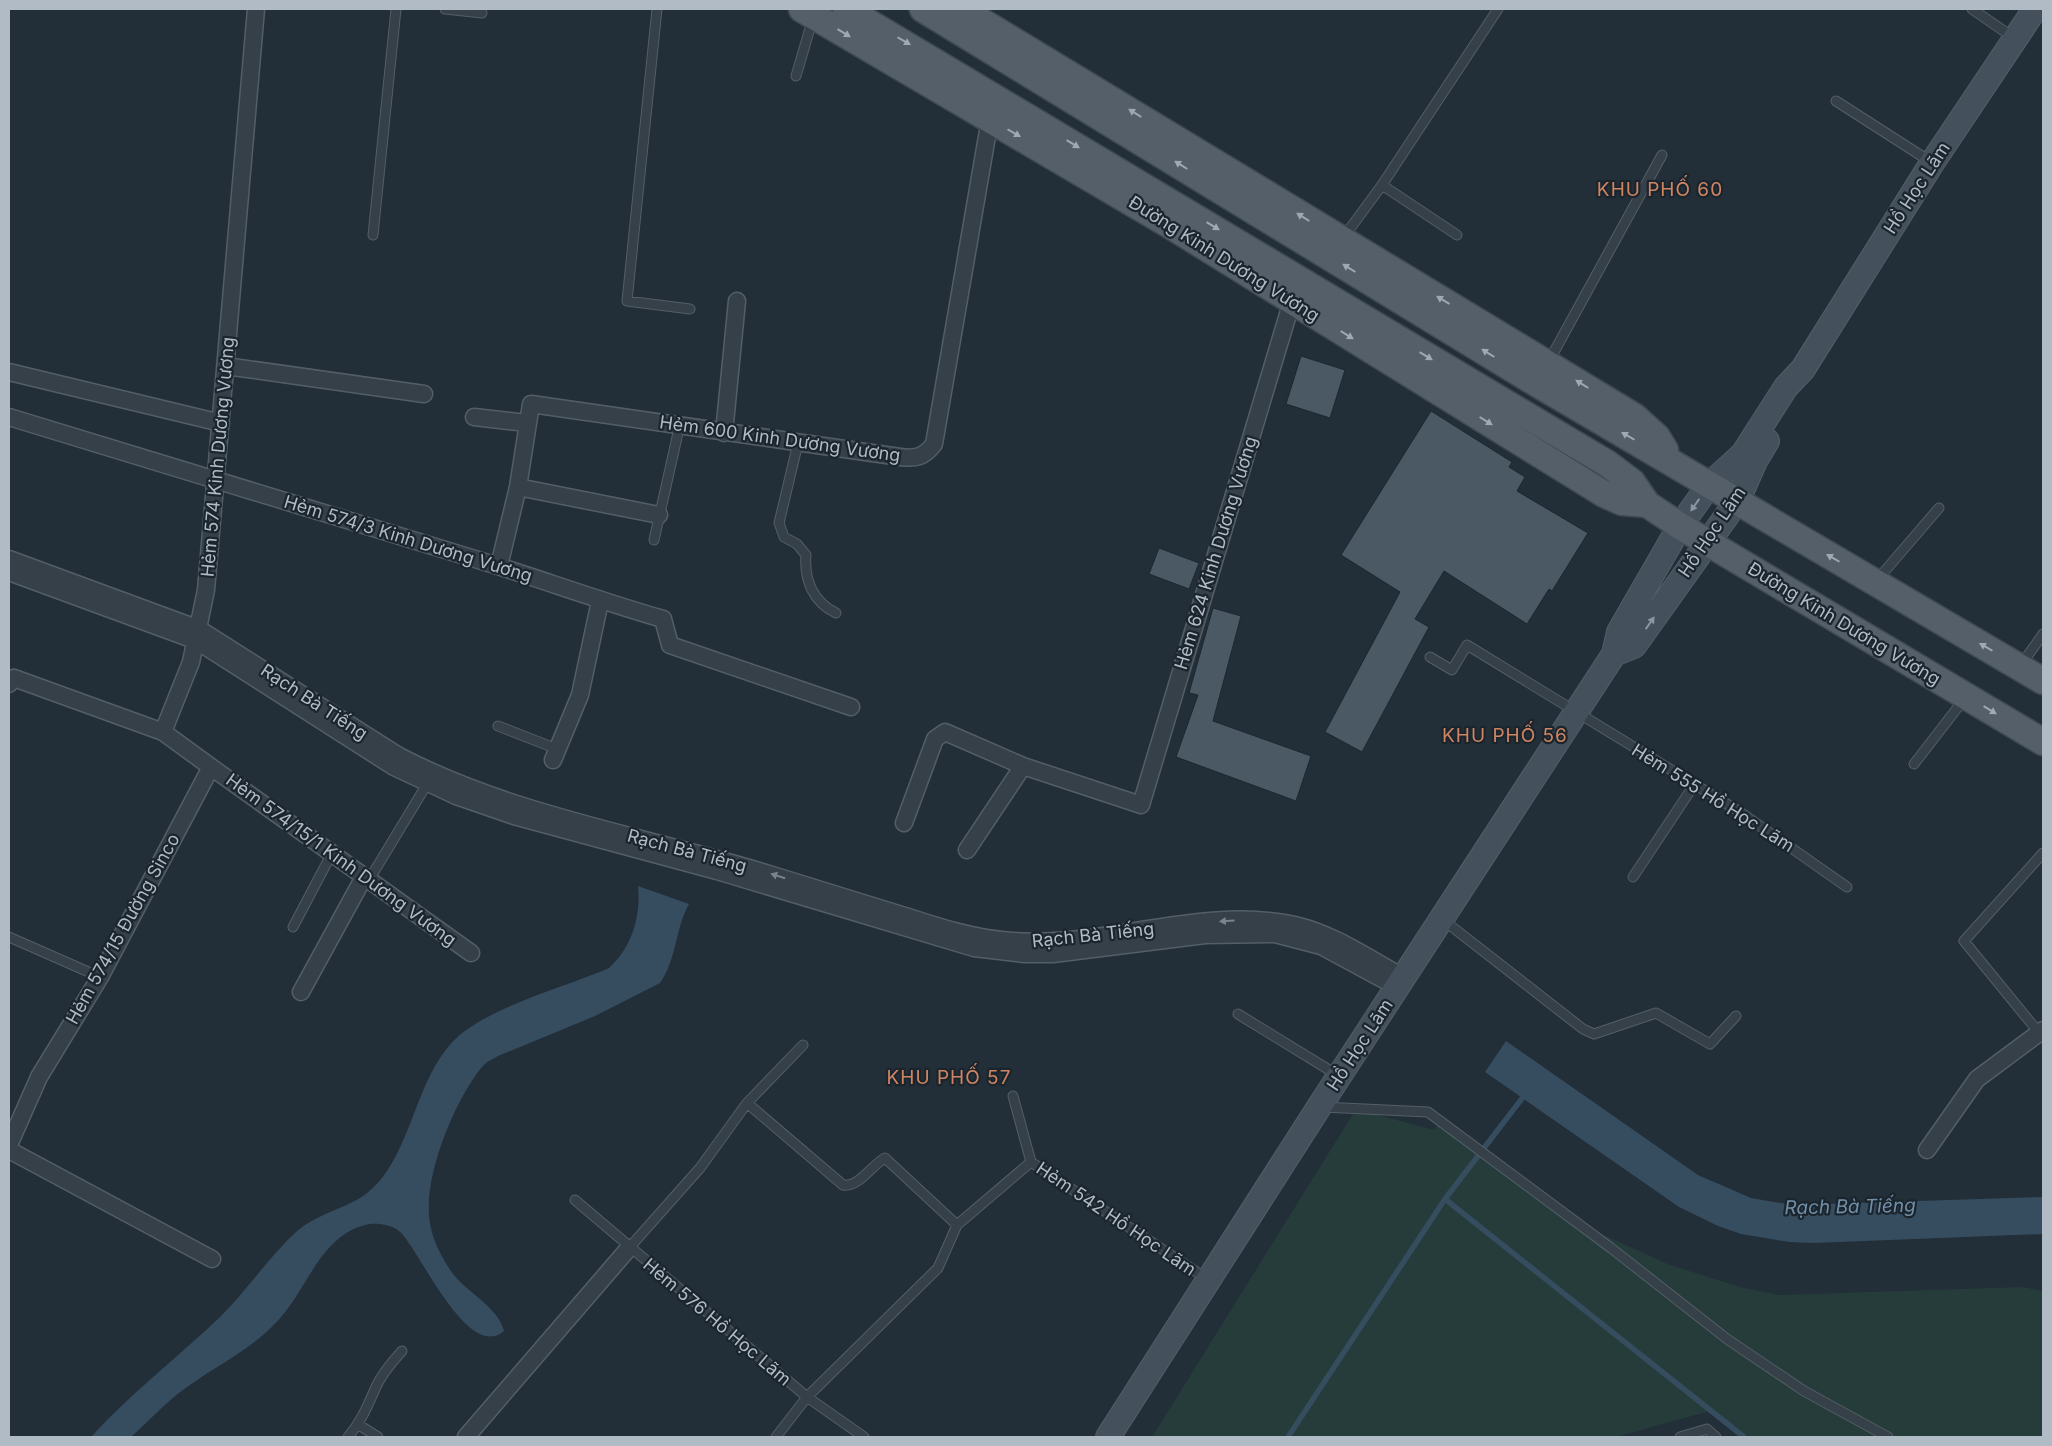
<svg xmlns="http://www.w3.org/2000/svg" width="2052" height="1446" viewBox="0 0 2052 1446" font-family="Inter,sans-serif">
<rect width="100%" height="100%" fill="#222e38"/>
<path fill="#253c3b" d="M1356,1109L1434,1130L1443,1119L1597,1232L1670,1265L1744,1288L1779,1295L2023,1287L2043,1291V1437H1743L1710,1411L1616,1437H1152Z"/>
<path fill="#364c5f" d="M638,886L689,904C675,929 677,959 660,983L595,1016L498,1056C493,1059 486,1062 482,1067C454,1101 422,1179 430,1223C432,1239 442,1258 451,1271C465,1292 498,1306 504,1331C467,1363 418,1246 399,1231C392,1225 379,1223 370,1224C326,1231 310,1280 286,1311C259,1346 222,1362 187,1387C167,1401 149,1421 131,1437H91C132,1392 177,1358 221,1316C247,1290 269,1257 296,1232C316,1214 347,1208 366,1194C409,1161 413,1089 448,1047C478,1009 564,988 609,968C632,947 641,916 638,886Z
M1506,1041L1698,1175L1751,1198L1792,1205L2043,1197V1234L1814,1243L1789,1242L1741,1234L1718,1226L1679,1207L1485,1072Z"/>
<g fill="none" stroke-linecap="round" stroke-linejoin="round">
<path stroke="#364c5f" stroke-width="5.5" d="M1445,1199L1744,1437
M1288,1437L1445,1199L1527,1092"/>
</g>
<path fill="#4a5964" stroke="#1d2730" d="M1301,356L1345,370L1330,418L1286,404Z
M1431,411L1512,462L1509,467L1525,477L1517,491L1588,533L1552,591L1549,589L1527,624L1444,571L1415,619L1429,627L1362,752L1325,732L1400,592L1341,555Z
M1159,548L1199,563L1189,589L1149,574Z
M1213,608L1241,616L1213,721L1311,756L1296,801L1176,757L1198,695L1189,693Z"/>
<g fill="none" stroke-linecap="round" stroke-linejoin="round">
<defs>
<path id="lane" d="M445,9L482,13
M657,9L627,301L690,309
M1972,9L2014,38
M796,76L813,18
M1836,101L1931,162
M1382,185L1457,235
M373,235L396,9
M1343,238L1382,185L1498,9
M1549,361L1662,155
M798,443L779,523L784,537L797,544L806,555C804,580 813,602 836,613
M654,540L680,424
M1877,580L1939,508
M1430,657L1452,670L1467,645L1740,812L1847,887
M2021,665L2043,634
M498,726L557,749
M1914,764L1965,698
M1633,877L1694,785
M369,880L427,784
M1442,919L1583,1029L1594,1034L1656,1013L1710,1044L1736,1016
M293,927L332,853
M9,937L100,977
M1238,1014L1339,1076
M2040,1034L1964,941L2043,853
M1013,1096L1031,1162L1207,1279
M747,1103L843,1185C858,1188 872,1165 885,1158L957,1225
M1322,1107L1428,1112L1611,1248L1727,1339L1804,1391L1888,1437
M575,1200L807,1397L864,1437
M629,1248L700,1168L747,1103L803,1045
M359,1425L378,1437
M348,1437C361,1422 367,1407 375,1389C381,1375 391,1363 402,1351
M776,1437L807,1397L938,1268L957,1225L1031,1162
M1680,1437L1707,1429L1716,1437"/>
<path id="street" d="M226,366L424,394
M9,372L221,423
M9,417C165,463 320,511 475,559C538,578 600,601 663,619L670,645L851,707
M474,417L527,423
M724,433L737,301
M518,487L659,515
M9,559L199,629L399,756C515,816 646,836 769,874C815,888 860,902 905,916C937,926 969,937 1002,940C1099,951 1199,904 1295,925C1334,934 1368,958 1403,977
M499,566L518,487L531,404L900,457C916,459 924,457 934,444L990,119
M9,572L197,641L394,767L456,796L514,816L717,871L974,948L1024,954H1053L1205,935L1275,934L1321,946L1397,987
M9,684L14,678L163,732L211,767L100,977L39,1077L9,1145
M163,732L191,662L206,590L256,9
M553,760L580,695L600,601
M211,767L471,953
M904,823L935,739L945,732L1023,766L1141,805L1292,301
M967,850L1023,766
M301,992L364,877
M9,1150L212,1259
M1927,1150L1977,1079L2043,1030
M466,1437L629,1248"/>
<path id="secondary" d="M1614,654L1634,646L1738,500L1755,461L1767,441
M1108,1437L1319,1107L1614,654L1619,632L1680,526L1710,484L1743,454L1786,387L1803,369L1932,163L2035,9"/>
<path id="primary" d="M802,9L1168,224L1604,494L1622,502L1647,504
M846,9L1608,464L1632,482L1647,504L1680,526L2043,742
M923,9L1536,383L2043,681
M961,9L1635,417L1657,437L1665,450"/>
</defs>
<use href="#lane" stroke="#545e67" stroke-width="11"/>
<use href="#street" stroke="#545e67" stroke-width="19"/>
<use href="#secondary" stroke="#545e67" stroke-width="26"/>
<use href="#primary" stroke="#3f4952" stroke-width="29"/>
<use href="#lane" stroke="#364049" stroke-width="9"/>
<use href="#street" stroke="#364049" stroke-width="16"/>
<use href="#secondary" stroke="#44505c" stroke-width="24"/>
<use href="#primary" stroke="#545f69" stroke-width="26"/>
</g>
<defs><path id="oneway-solid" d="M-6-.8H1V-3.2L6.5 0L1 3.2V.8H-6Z" transform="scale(1.25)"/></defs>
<g fill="#9ea9b3">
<use href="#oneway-solid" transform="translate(844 33) rotate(31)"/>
<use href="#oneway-solid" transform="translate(904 41) rotate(30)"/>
<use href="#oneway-solid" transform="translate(1135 113) rotate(-148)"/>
<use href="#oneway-solid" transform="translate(1014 133) rotate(30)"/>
<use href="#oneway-solid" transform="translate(1073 144) rotate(31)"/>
<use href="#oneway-solid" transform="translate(1181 165) rotate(-148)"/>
<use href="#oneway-solid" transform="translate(1303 217) rotate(-148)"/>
<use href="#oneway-solid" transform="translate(1213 226) rotate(31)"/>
<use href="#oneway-solid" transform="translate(1349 268) rotate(-148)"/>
<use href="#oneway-solid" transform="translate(1443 300) rotate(-149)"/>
<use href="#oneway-solid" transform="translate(1347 335) rotate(32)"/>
<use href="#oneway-solid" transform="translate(1488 353) rotate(-148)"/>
<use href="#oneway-solid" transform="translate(1426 356) rotate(31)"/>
<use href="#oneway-solid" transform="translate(1582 384) rotate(-148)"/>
<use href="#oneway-solid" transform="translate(1486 421) rotate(32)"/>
<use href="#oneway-solid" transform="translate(1628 436) rotate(-150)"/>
<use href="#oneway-solid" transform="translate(1833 558) rotate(-150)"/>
<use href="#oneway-solid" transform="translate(1986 647) rotate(-150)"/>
<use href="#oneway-solid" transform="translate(1990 710) rotate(31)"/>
</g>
<g fill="#8b96a0">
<use href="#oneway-solid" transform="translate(1695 505) rotate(125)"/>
<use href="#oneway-solid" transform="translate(1650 623) rotate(-55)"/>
</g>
<g fill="#7a848d">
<use href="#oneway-solid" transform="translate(778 876) rotate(-162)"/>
<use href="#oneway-solid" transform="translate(1227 921) rotate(177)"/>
</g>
<g text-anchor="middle" stroke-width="4.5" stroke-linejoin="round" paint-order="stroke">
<g font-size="18" fill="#b1bbc5" stroke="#1b252e">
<text transform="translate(1917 188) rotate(-57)" y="6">Hồ Học Lãm</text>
<text transform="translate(1224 259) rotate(32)" y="6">Đường Kinh Dương Vương</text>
<text transform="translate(780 439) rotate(8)" y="6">Hẻm 600 Kinh Dương Vương</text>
<text transform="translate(218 457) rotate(-85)" y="6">Hẻm 574 Kinh Dương Vương</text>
<text transform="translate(1712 532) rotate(-56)" y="6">Hồ Học Lãm</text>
<text transform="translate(408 539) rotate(17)" y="6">Hẻm 574/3 Kinh Dương Vương</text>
<text transform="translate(1216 553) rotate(-73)" y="6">Hẻm 624 Kinh Dương Vương</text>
<text transform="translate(1844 624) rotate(31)" y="6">Đường Kinh Dương Vương</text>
<text transform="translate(314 702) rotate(33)" y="6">Rạch Bà Tiếng</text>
<text transform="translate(1713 798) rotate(32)" y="6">Hẻm 555 Hồ Học Lãm</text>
<text transform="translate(687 851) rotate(15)" y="6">Rạch Bà Tiếng</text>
<text transform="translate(341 860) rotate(36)" y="6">Hẻm 574/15/1 Kinh Dương Vương</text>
<text transform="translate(123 929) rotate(-61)" y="6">Hẻm 574/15 Đường Sinco</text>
<text transform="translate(1093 935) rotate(-6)" y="6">Rạch Bà Tiếng</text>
<text transform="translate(1360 1045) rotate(-57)" y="6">Hồ Học Lãm</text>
<text transform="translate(1116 1219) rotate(34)" y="6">Hẻm 542 Hồ Học Lãm</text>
<text transform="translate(717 1322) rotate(40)" y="6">Hẻm 576 Hồ Học Lãm</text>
</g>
<g font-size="19" letter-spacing="1" fill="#cf8562" stroke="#1b252e">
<text x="1660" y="196">KHU PHỐ 60</text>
<text x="1505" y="742">KHU PHỐ 56</text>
<text x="949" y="1084">KHU PHỐ 57</text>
</g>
<g font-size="19" font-style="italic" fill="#728fa8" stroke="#1b252e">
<text transform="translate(1850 1206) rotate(-1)" y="7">Rạch Bà Tiếng</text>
</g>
</g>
<rect width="2052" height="1446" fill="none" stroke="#b1bbc5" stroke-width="20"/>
</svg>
